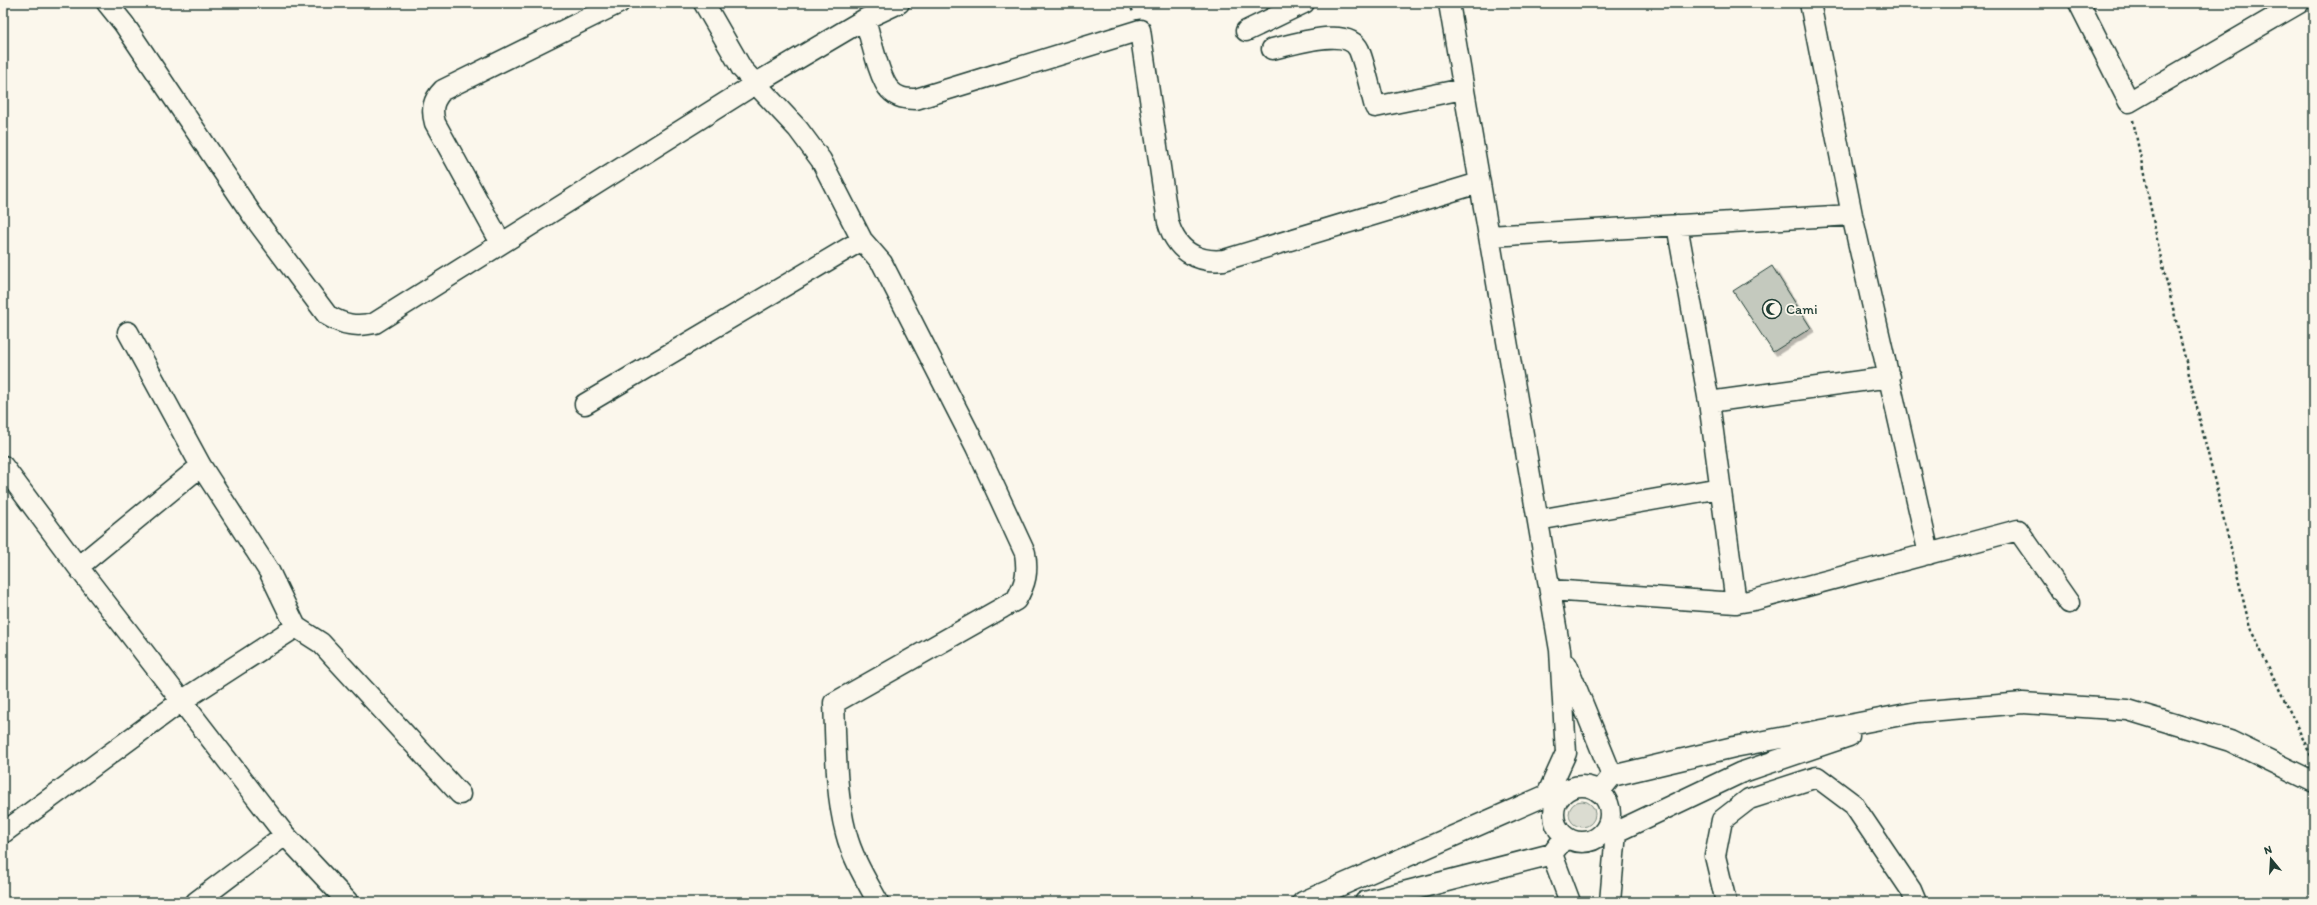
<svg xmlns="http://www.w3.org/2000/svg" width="2317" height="905" viewBox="0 0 2317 905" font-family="Itim,sans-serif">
<defs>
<filter id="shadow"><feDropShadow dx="3.5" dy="3.5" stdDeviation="0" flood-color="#0004"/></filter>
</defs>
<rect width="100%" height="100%" fill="#fbf7ec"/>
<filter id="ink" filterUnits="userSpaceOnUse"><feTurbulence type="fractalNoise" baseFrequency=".025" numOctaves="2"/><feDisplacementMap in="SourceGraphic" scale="8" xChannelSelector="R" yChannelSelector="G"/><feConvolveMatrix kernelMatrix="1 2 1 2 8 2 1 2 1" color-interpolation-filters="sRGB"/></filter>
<g filter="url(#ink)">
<path fill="#dbdcd1" stroke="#7d8c82" d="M1569 814a13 13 0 1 1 26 0a13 13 0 1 1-26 0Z"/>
<path fill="#c4c9be" stroke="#1f3d34" filter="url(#shadow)" d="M1772,266L1811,328L1773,352L1733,291Z"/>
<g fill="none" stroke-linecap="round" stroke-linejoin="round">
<defs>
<path id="minor" d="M107,3L124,24L253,216L327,315C343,325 356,327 375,323L755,84L865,19L899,3
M704,3L742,69L798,129L821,160L862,240L882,263L976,447L1025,553C1028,572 1026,583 1016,600L834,703C836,745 835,791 846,833C852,857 866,880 878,902
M1449,3L1560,650L1566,753L1547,795
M1810,3L1852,215L1929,554
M2079,3L2129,102L2299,3
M865,19C870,35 879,79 890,90C897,98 906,99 916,99L1140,30L1168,222C1176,250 1196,263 1224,260L1479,183
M1246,31L1304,3
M1272,49C1293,45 1348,25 1359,50C1366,68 1370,89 1375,107L1463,89
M1677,225L1709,402L1736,603
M1489,236L1852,215
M501,243L435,123C431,109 433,100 443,90L619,3
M1709,402L1890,377
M585,404L862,240
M3,466L78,567L285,835L348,902
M201,466L269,571L296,627L321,643L460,794
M1538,520L1720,488
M78,567L201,466L128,332
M1550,590L1736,603L1754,600L2018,530L2069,603
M1567,665L1612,776
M1554 814a28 28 0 1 1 56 0a28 28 0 1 1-56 0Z
M1599,792L1612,776L1734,747L1917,712L2023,703L2128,710L2230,741L2314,782
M1616,832L1740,773L1849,736
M3,833L183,700L296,627
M1552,854L1570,902
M196,902L285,835
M1303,902L1547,795L1560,797
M1365,902L1552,854L1565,837
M1610,902L1616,832
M1726,902L1715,856L1722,820L1749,799L1817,777L1853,804L1911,890L1916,902"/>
</defs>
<use href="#minor" stroke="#1f3d34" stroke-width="23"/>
<path stroke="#1f3d34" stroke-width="2.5" stroke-dasharray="3 3" stroke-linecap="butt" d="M1129,3L1133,12
M2133,120L2160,254L2250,628L2313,760"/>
<use href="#minor" stroke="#fbf7ec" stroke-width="20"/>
</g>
</g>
<defs>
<symbol id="mosque-ring" viewBox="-11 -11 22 22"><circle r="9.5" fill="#fbf7ec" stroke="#1f3d34" stroke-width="1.5"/><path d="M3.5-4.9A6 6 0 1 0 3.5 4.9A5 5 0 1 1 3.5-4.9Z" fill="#1f3d34"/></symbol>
</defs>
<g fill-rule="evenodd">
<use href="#mosque-ring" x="1761" y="298" width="22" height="22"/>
</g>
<g text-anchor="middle" stroke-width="3.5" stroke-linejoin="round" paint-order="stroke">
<g font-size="14" fill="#1f3d34" stroke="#fbf7ec" text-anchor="start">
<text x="1786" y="314">Cami</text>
</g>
</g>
<rect width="2317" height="905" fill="none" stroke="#fbf7ec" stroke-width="16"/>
<rect x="8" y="8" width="2301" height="889" fill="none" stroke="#1f3d34" stroke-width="1.5" filter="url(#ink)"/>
<g transform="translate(2271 859) rotate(342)" stroke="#fbf7ec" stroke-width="3" paint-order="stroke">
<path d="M0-3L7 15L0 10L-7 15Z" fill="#1f3d34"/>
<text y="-6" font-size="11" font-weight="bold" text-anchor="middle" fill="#1f3d34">N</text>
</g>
</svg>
